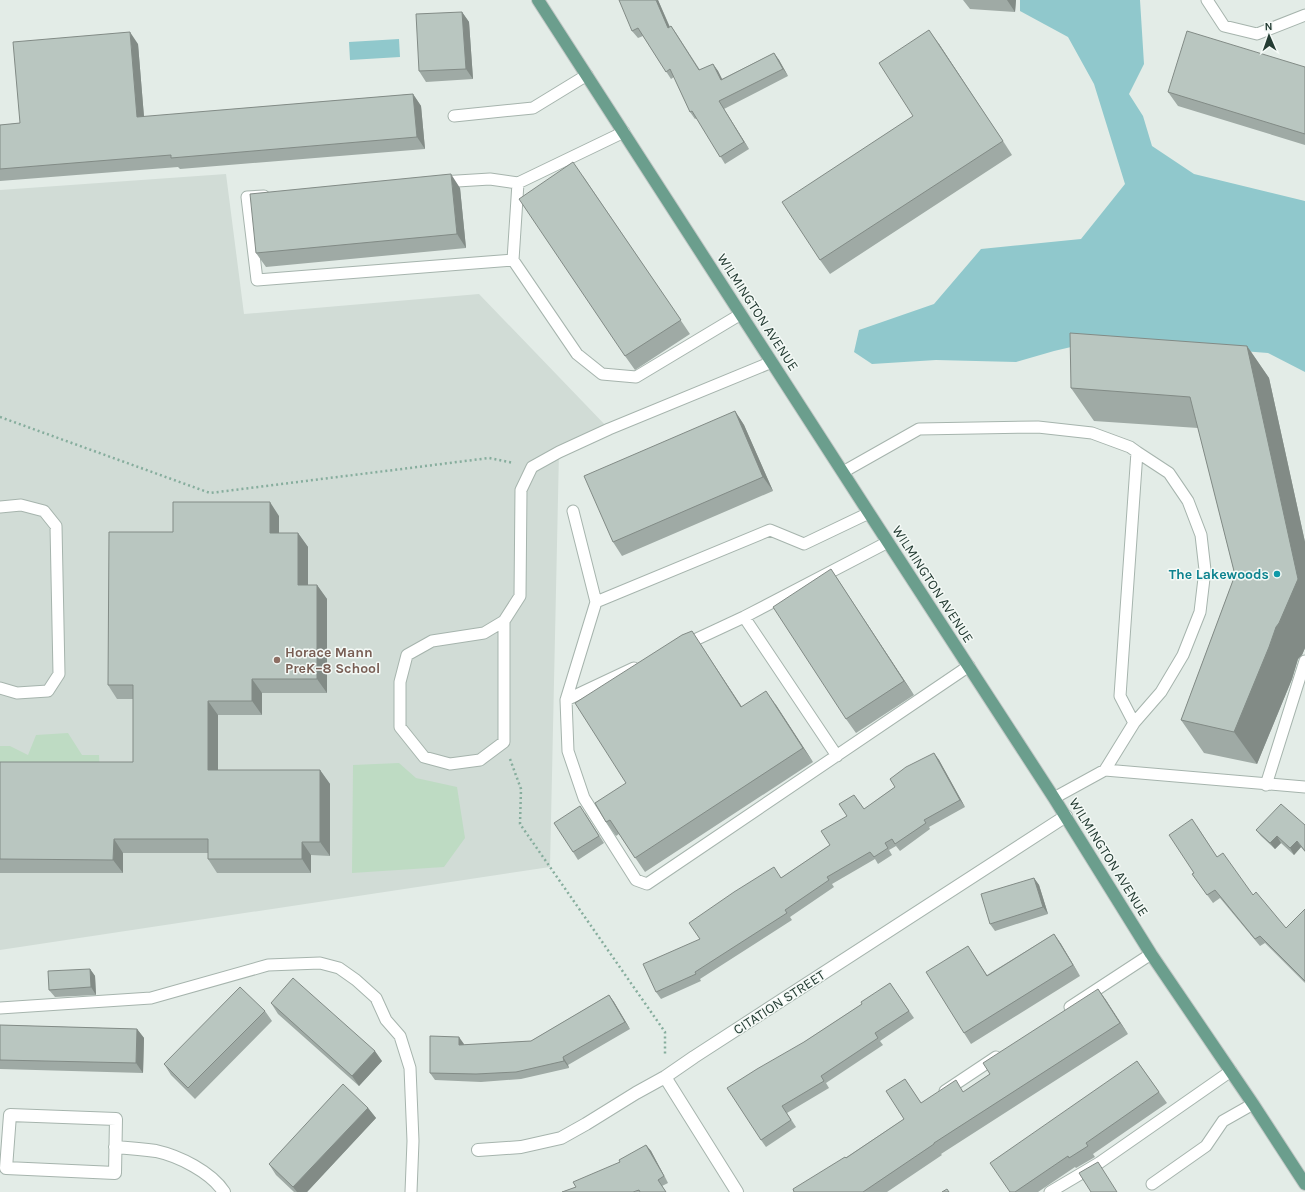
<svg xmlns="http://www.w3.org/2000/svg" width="1305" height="1192" viewBox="0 0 1305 1192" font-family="Karla,sans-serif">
<rect width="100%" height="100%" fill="#e3ece7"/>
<path fill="#d1dcd6" d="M226,174L244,314L479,294L609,429L559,452L550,867L0,950V190Z"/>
<path fill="#bedbc3" d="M68,733L82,755H99L100,776H0V746H10L28,755L36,735Z
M399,763L416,778L457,787L465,838L444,867L352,873L353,765Z"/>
<path fill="#90c8cc" d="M1020,0H1140L1144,64L1129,94L1143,116L1152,146L1194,174L1305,201V372L1268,353L1101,340L1054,351L1016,362L936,360L872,364L854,352L859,330L934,304L981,249L1081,239L1125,184L1094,84L1068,37L1020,11Z
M399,39L400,57L350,60L349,42Z"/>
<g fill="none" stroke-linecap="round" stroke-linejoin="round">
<defs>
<path id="lane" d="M1207,0L1224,26L1257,34L1305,15
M454,116L533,108L587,75
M624,132L518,183L513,260L577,354L602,374L636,377L741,314
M441,182L490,179L518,183
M264,196L247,197L257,280L513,260
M843,472L919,429L1038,427L1092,433L1130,447L1137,452L1120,696L1134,723L1105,770
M0,507L21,505L44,511L56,526L59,674L48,691L17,693L0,688
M573,511L596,602L770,530L804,544L869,513
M744,617L837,756
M504,621V742L480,760L450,764L424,757L400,727V682L407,655L432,641L484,633L504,621L520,596L521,490L532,467L559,452L609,429L772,362
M684,645L744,617L888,542
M634,668L566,700L568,751L584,798L636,880L647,884L969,666
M566,700L596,602
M1134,723L1161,692L1183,655L1200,612L1205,570L1201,535L1188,501L1169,473L1137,452
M1266,785L1305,661
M1054,798L1105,770L1305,787
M1070,1007L1151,954
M0,1008L151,998L268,965L320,963L339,968L356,980L376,998L386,1020L400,1036L410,1068L413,1141L411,1192
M945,1091L996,1057
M1152,1184L1206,1146L1223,1121L1253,1104
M1050,1192L1099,1163L1231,1071"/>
<path id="street" d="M665,1077L737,1192
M10,1115L116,1119L115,1173L6,1168Z
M115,1147C129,1148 142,1149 156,1151C179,1156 211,1172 224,1192
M478,1150L521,1147L561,1138L586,1124L636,1093L665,1077L694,1057L1066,816"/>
<path id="primary" d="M538,0L869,513L1054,798L1151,954L1253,1104L1305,1184"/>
</defs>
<use href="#lane" stroke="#a6b4ad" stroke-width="13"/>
<use href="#street" stroke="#a6b4ad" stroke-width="14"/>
<use href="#primary" stroke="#c2c8c6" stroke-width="14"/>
<path stroke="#86ad9d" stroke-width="2.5" stroke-dasharray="2 3" stroke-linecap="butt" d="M0,417L210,493L489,458L514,463
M510,759L521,789L520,824L665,1032V1054"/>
<use href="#lane" stroke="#fff" stroke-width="11"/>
<use href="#street" stroke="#fff" stroke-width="12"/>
<use href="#primary" stroke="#6b9e8d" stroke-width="12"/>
</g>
<path fill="#9faaa5" d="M658,0L670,27L671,26L676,33L700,70L713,64L718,71L722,79L774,53L779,60L788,76L724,109L749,149L725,164L697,118L695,119L690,112L674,77L671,79L643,36L638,38L632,31Z
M963,0H1016L1015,12L970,9Z
M462,12L469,22L473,79L426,82L419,71Z
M138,44L144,117L413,94L421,106L425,149L180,169L178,167L0,181V125L20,123Z
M939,44L1012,155L830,274L820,260L913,116Z
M1305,67V145L1178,106L1168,92Z
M583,176L690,334L635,370L625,356Z
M460,188L466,248L266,267L256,253Z
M1247,346L1269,378L1305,542V648L1302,655L1298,659L1292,679L1257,764L1204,753L1181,720L1235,575L1198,428L1094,421L1071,388Z
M735,411L744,425L773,491L622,556L613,542Z
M279,516V533H298L308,547V585H317L327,599V693H262V715H218V770H320L330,784V856L311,855V873H217L208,859V853H123V873H0V762H133V699H117L108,685L173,532Z
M831,569L914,695L856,733L846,719Z
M701,645L742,707L776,705L813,762L645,872L619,834L616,836L606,822L626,783Z
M934,753L939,760L965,807L929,827L930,829L900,851L896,846L889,850L892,855L878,864L875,859L832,884L834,887L790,917L792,920L700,979L701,981L661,999L656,992L700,939L781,878L830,845L847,816L854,795L864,809L895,787Z
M585,813L604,843L578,860L573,852Z
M1305,825V852L1301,847L1294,855L1281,843L1275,849L1261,836L1256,830Z
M1197,826L1217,857L1253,895L1286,928L1305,909V983L1265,943L1260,946L1220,898L1213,903L1192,874L1194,873Z
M1034,878L1039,885L1048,914L995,931L990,924Z
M1054,934L1061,944L1080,976L971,1044L964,1033L968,946L987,975Z
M90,969L95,976L96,995L55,997L49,990Z
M890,983L914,1018L880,1041L883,1045L826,1083L829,1088L787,1113L796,1127L766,1147L761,1140L804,1042L862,1004Z
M1098,989L1128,1034L941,1154L942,1155L887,1192H794L904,1119L905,1079L921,1103L964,1092L990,1074Z
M609,995L614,1002L630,1029L568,1065L569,1068L521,1079L481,1082L435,1080L430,1073L464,1044V1045L531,1041Z
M271,1003L382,1061L359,1086L278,1014Z
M265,1011L272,1021L195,1099L171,1075L164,1064Z
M0,1025L137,1029L144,1038L143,1073L0,1069Z
M1137,1061L1167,1103L1093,1154L1095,1157L1076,1168L1075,1167L1038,1192H1010Z
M368,1108L376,1118L307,1192H294L276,1175L269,1164Z
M646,1145L651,1151L668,1183L662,1186L666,1192H562L576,1187L620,1162Z"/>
<path fill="#828b86" d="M656,0H658L673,35L668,28Z
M1007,0H1016L1015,12Z
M462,12L469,22L473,79L466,69Z
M929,30L939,44L1012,155L1003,141Z
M130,32L138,44L145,129L137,117Z
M774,53L779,60L788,76L783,69Z
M713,64L718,71L726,87L721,80Z
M413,94L421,106L425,149L417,137Z
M719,101L749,149L744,142Z
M451,174L460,188L466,248L457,234Z
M1247,346L1269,378L1305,542V648L1302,655L1298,659L1292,679L1257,764L1234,732Z
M735,411L744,425L773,491L763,477Z
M270,502L279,516V547L270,533Z
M298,533L308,547V599L298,585Z
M831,569L840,583L914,695L904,681Z
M317,585L327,599V693L317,679Z
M692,631L701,645L751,721L741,707Z
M252,679L262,693V715L252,701Z
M766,691L776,705L813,762L803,748Z
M208,701L218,715V784L208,770Z
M934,753L939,760L965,807L960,800Z
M320,770L330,784V856L320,842Z
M1277,836L1281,843L1275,849L1270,843Z
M114,839L123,853V873L113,860Z
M1297,841L1301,847L1294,855L1290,848Z
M302,842L311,855V873L302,859Z
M1034,878L1039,885L1048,914L1043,907Z
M1054,934L1061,944L1080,976L1073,965Z
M90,969L95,976L96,995L91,987Z
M1098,989L1106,1000L1128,1034L1120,1023Z
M609,995L614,1002L630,1029L625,1022Z
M137,1029L144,1038L143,1073L136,1063Z
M459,1037L464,1044V1052L459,1045Z
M375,1051L382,1061L359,1086L352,1076Z
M563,1057L568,1065L569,1068L564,1061Z
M368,1108L376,1118L307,1192H297L293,1187Z
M646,1145L651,1151L668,1183L664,1176Z"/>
<path fill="#b9c6c0" stroke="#828b86" d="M619,0H656L668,28L671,26L699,70L713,64L721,80L774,53L783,69L719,101L744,142L720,157L692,111L690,112L670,69L666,72L638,28L632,31Z
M462,12L466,69L419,71L416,14Z
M929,30L1003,141L820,260L782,202L913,116L879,63Z
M1187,31L1305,67V134L1168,92Z
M130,32L137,117L413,94L417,137L171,158V155L0,169V125L20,123L13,42Z
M573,162L681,320L625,356L519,199Z
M451,174L457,234L256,253L250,194Z
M1070,333L1247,346L1298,579L1279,623L1276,627L1269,647L1234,732L1181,720L1235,575L1190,397L1071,388Z
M735,411L763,477L613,542L584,476Z
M173,502H270V533H298V585H317V679H252V701H208V770H320V842H302V859H208V839H114L113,860L0,859V762H133V685H108L109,532H173Z
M831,569L904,681L846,719L773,607Z
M692,631L741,707L766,691L803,748L635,858L610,820L606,822L595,803L626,783L575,703L682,635Z
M934,753L960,800L924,820L926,823L895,844L892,839L885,843L888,848L874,857L870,852L827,877L829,880L785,910L787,913L695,972L696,974L656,992L643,964L700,939L689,923L734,892L774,867L781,878L830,845L821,831L847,816L839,804L854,795L864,809L895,787L890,779L906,767Z
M1281,804L1305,825V851L1297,841L1290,848L1277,836L1270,843L1256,830Z
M580,806L599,836L573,852L554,823Z
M1192,819L1217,857L1223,853L1253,895L1256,892L1286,928L1305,909V981L1260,936L1255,939L1215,890L1207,895L1192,874L1194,873L1169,835Z
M1034,878L1043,907L990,924L981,894Z
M1054,934L1073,965L964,1033L926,972L968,946L987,976Z
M90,969L91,987L49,990L48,971Z
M293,978L375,1051L352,1076L271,1003Z
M890,983L909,1011L875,1033L878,1038L821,1076L824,1081L782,1106L791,1120L761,1140L727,1088L757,1069L804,1042L862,1004L861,1002Z
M240,987L265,1011L188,1088L164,1064Z
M1098,989L1120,1023L934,1143V1144L863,1192H794L793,1189L845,1157L846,1158L904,1119L886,1091L905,1079L921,1103L956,1080L963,1092L990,1074L983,1063Z
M609,995L625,1022L563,1057L564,1061L516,1072L476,1074L430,1073V1036L459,1037V1045L531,1041Z
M0,1025L137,1029L136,1063L0,1060Z
M1137,1061L1159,1092L1086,1143L1088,1146L1069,1158L1068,1156L1015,1192H1010L990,1163Z
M343,1084L368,1108L293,1187L269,1164Z
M646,1145L664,1176L658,1180L666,1192H640L639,1190L633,1192H562L576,1187L573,1182L620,1162L619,1160Z
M1098,1162L1117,1192H1091L1079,1173Z
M947,1189L949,1192H942Z"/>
<circle fill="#0f9aa8" stroke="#f4f9f6" stroke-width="1.5" cx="1277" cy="574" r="4"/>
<circle fill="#8d6e63" stroke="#f4f9f6" stroke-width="1.5" cx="277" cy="660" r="4"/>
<g text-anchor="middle" stroke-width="3" stroke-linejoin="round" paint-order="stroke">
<g font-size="14" fill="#243c33" stroke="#f4f9f6">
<text transform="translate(758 312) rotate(57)" y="5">WILMINGTON AVENUE</text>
<text transform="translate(933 584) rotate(57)" y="5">WILMINGTON AVENUE</text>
<text transform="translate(1109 857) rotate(58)" y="5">WILMINGTON AVENUE</text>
<text transform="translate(779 1002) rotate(-33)" y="5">CITATION STREET</text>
</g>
<g font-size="14" font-weight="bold" fill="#0d838f" stroke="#f4f9f6" text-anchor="end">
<text x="1269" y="579">The Lakewoods</text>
</g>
<g font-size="14" font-weight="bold" fill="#785e54" stroke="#f4f9f6" text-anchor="start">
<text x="285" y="657">Horace Mann<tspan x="285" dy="16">PreK–8 School</tspan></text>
</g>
</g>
<g transform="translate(1269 36) rotate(358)" stroke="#f4f9f6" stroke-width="3" paint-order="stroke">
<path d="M0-3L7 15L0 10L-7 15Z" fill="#243c33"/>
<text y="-6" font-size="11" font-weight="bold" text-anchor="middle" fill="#243c33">N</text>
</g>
</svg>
